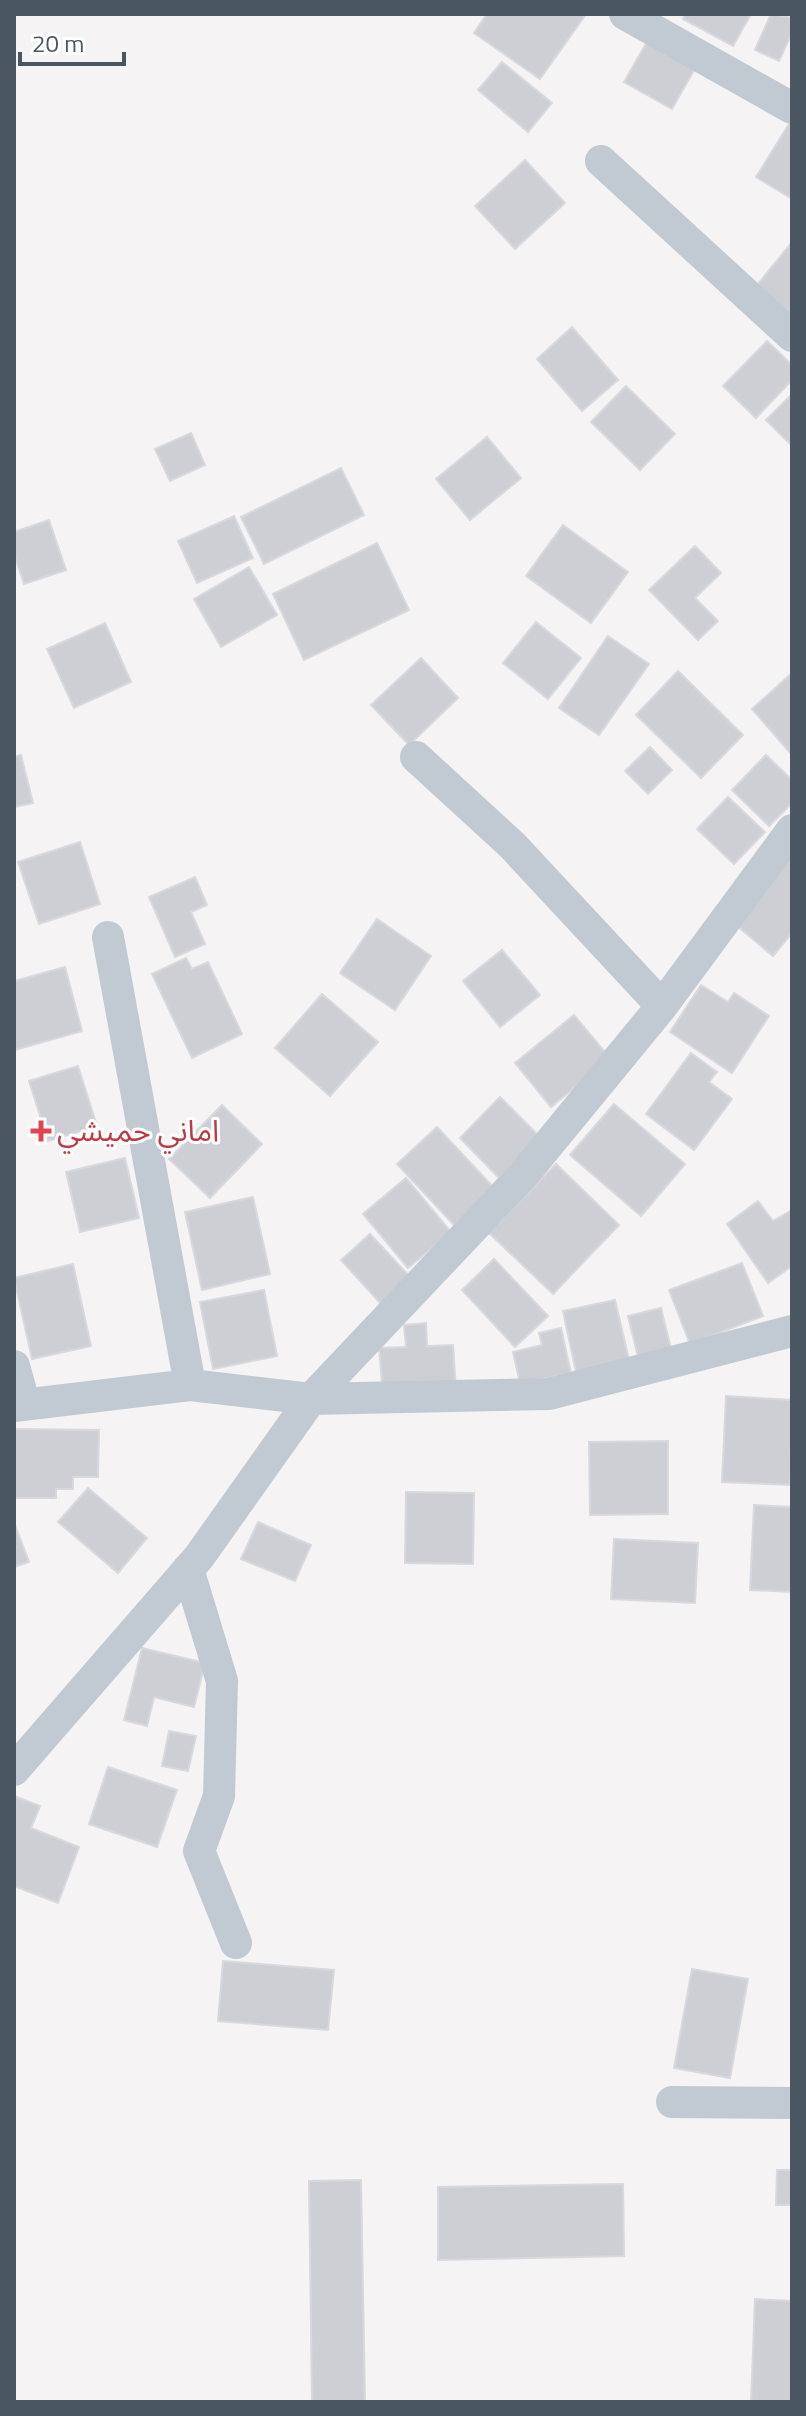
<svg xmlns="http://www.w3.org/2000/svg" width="806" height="2416" viewBox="0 0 806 2416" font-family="'Titillium Web','Noto Sans Arabic',sans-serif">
<rect width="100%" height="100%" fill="#f5f3f3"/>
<path fill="#cdcfd5" stroke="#d7d9de" stroke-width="2" d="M487,14H586L540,79L474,33Z
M685,14H751L733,46L683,19Z
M771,14L792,18V33L779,61L755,50Z
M648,40L696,67L672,109L624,82Z
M502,62L552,103L528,132L478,90Z
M789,124L792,125V199L756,177Z
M525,160L565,203L515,249L475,206Z
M792,242V321L753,290Z
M572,327L618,380L582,411L537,359Z
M767,341L792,365V380L756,418L723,386Z
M626,386L675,434L640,470L591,422Z
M792,394V446L766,420Z
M191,433L205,465L170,481L155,449Z
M487,437L521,478L470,520L436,479Z
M341,468L364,515L264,564L241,517Z
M234,516L253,558L197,583L178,541Z
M49,520L66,570L24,584L14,554V532Z
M563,525L628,572L591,623L526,576Z
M377,543L409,610L304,660L273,594Z
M695,546L721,573L695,598L718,621L698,640L649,590Z
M249,567L277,615L221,647L194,599Z
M536,622L581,658L548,699L503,663Z
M105,623L131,682L74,708L47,649Z
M608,636L649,664L599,735L559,708Z
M421,658L458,698L409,745L371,705Z
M678,671L743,735L701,778L636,715Z
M792,673V755L752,709Z
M650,747L672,770L648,794L625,771Z
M21,755L33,803L14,807V757Z
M766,755L792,780V803L769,826L732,790Z
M728,797L765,832L734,864L697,829Z
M80,842L100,904L39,924L18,862Z
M792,850V933L773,956L731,921Z
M195,877L207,905L191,912L205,944L175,957L149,897Z
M377,919L431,956L395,1010L340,973Z
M502,950L540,995L500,1027L463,981Z
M186,958L192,969L208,962L242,1034L192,1058L152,974Z
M65,967L82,1031L15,1050L14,981Z
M701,985L728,1002L734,993L769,1016L732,1073L670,1032Z
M322,994L378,1042L330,1096L275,1048Z
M574,1015L610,1058L551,1107L515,1063Z
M691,1053L717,1072L709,1082L732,1099L694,1150L646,1114Z
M78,1066L97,1126L48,1141L29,1081Z
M500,1097L540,1137L499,1178L460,1138Z
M614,1104L685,1164L641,1216L570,1155Z
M222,1105L262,1144L210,1198L169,1159Z
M437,1127L495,1189L455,1226L397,1164Z
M125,1158L139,1218L80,1232L66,1172Z
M556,1164L619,1225L553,1294L489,1233Z
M406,1178L451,1232L408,1268L363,1214Z
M253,1197L270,1274L202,1290L185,1212Z
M758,1201L773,1221L792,1210V1266L768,1283L727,1224Z
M370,1234L412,1279L382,1305L341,1260Z
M494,1259L548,1316L515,1347L462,1290Z
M742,1263L763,1316L690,1344L669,1290Z
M73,1264L91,1346L32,1359L14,1278Z
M264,1290L277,1356L213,1369L200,1302Z
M615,1300L630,1364L577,1377L563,1311Z
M661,1308L672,1353L639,1361L628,1316Z
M426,1323L427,1346L453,1345L456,1390L383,1395L379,1348L406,1347L404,1325Z
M561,1328L571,1373L520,1384L513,1352L542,1345L539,1333Z
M726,1396L792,1400L790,1485L722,1482Z
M14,1429L99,1430L98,1477H73V1489H56V1498H14Z
M668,1441V1514L590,1515L589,1442Z
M88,1488L147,1538L118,1573L58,1522Z
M406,1492L474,1493L473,1564L405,1563Z
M754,1505L792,1507V1592L750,1590Z
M14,1522L29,1562L14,1567Z
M258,1522L311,1545L295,1581L241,1559Z
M614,1539L698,1543L695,1603L611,1599Z
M142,1648L205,1663L194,1707L154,1697L147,1726L124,1720Z
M169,1731L196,1736L188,1771L162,1766Z
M108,1767L177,1790L157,1847L89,1824Z
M14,1796L40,1806L31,1828L79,1847L58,1903L14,1886Z
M223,1961L334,1970L328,2030L218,2021Z
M692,1969L748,1979L730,2078L674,2068Z
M777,2170H792V2205H776Z
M361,2180L365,2402H312L309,2181Z
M623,2184L624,2256L438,2260V2187Z
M755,2299L792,2301V2402H751Z"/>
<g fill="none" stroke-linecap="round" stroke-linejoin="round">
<path stroke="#c1cad2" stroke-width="32" d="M625,14L792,108
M601,161L792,336
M416,757L512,845L662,1006
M108,937L190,1385
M14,1366L24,1402
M14,1406L190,1385L311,1399L549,1394L792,1331
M188,1569L222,1681L219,1796L199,1851L236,1943
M14,1770L199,1557L311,1399L524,1174L662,1006L792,830
M672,2102L792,2103"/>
</g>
<path fill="#e0444e" stroke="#fff" stroke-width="3" d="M37 1119h8v8h8v8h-8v8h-8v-8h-8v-8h8z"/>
<g text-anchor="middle" stroke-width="6" stroke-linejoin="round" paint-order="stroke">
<g font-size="30" fill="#be3a42" stroke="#fff" text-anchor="start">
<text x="57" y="1141">اماني حميشي</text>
</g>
</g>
<rect width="806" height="2416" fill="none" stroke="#4a5661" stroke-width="32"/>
<path d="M20 52v12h104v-12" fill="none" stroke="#4a5661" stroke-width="4"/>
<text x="32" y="52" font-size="24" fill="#4a5661" stroke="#ffffff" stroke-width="6" paint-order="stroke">20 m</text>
</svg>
